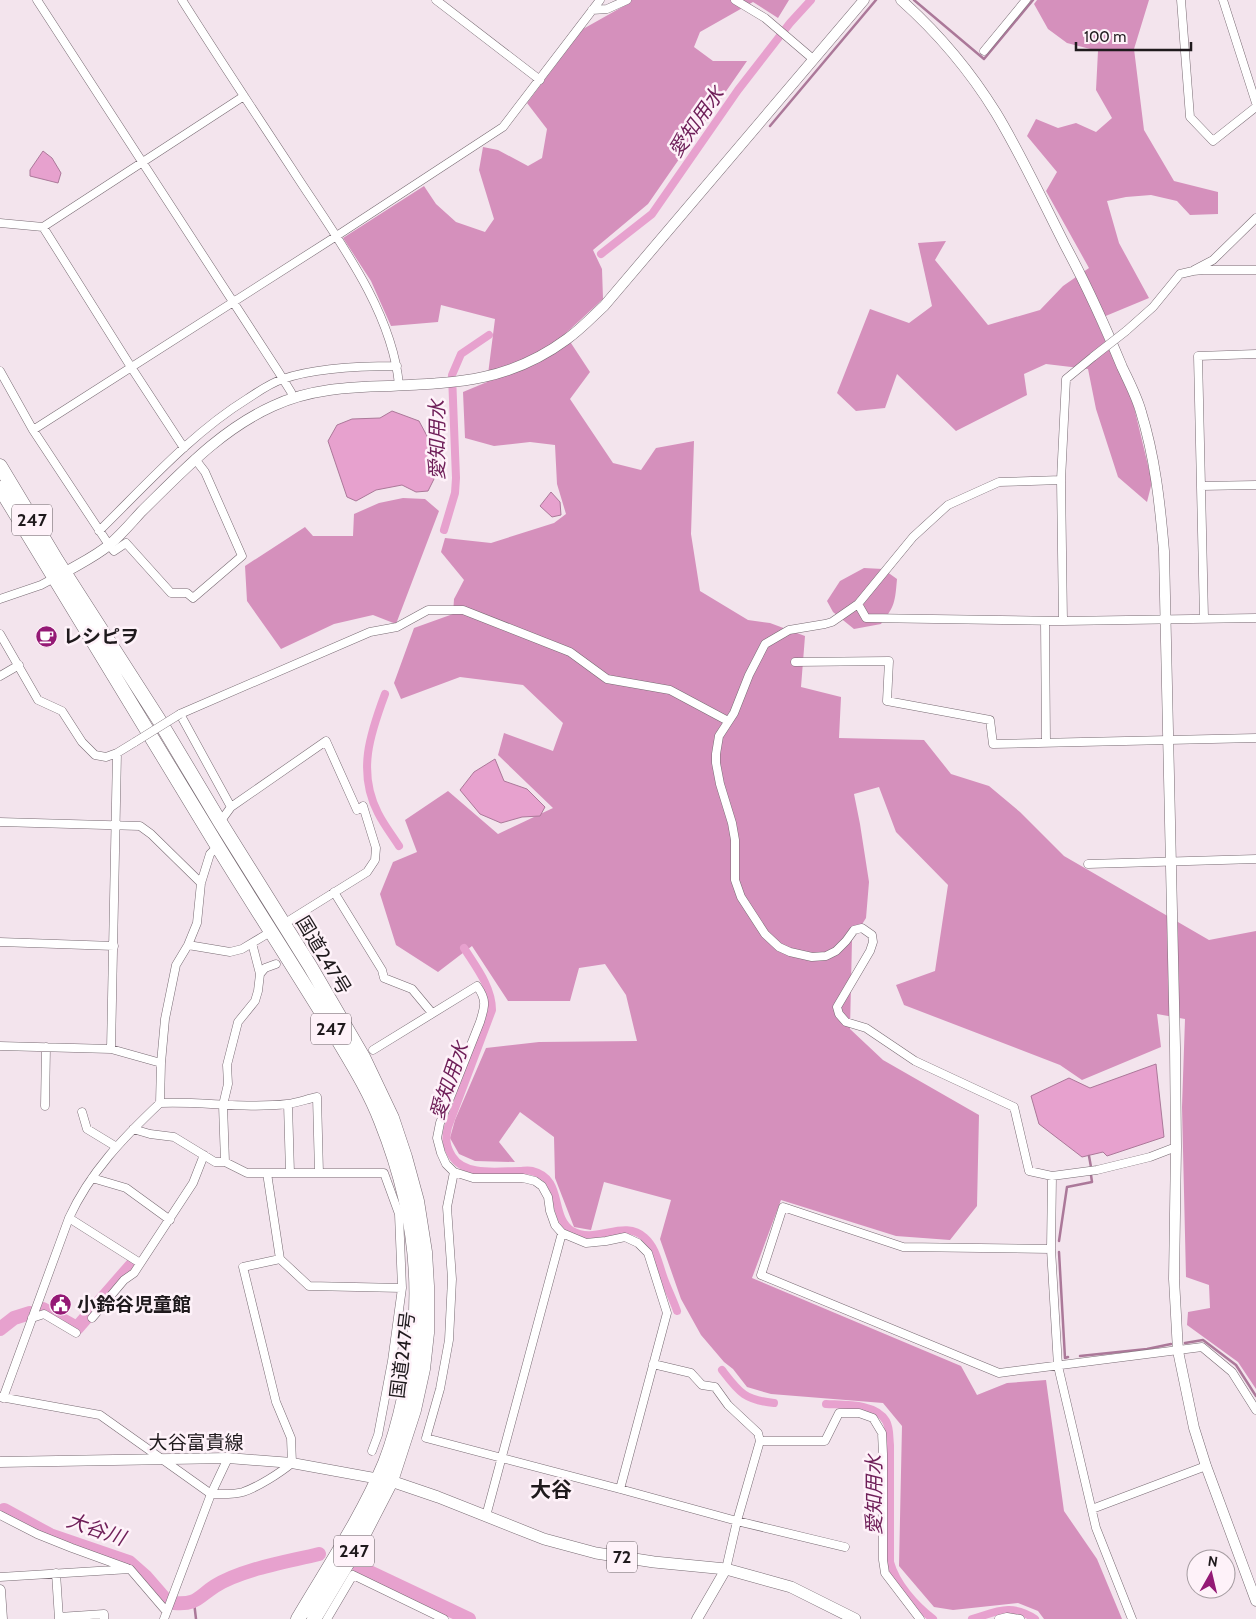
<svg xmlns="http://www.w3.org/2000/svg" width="1256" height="1619" viewBox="0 0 1256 1619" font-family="Cabin,'Noto Sans JP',sans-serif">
<rect width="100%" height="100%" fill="#f3e4ed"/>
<path fill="#d590bc" d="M631,0H789L778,18L753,2L700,32L694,47L713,61H747L648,204L593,250L602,269L603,299L565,334L590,372L570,399L613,463L641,470L656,448L694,441L691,534L700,591L748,620L770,623L805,636L801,687L841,697L839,738L924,740L951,774L989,786L1020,812L1064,856L1209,940L1256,931V1389L1238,1362L1187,1325L1188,1312L1210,1308L1209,1285L1186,1277L1182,1107L1185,1019L1157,1014L1161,1047L1082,1080L1060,1065L904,1005L896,985L935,971L948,885L896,832L879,787L854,794L860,824L869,882L866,918L852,940L850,1029L883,1060L979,1115L977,1206L950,1240L896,1236L781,1200L752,1278L961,1366L977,1395L1007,1383L1046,1380L1064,1511L1097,1559L1122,1619H1044L1038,1611L1018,1603L953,1610L934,1607L899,1566L902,1426L883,1403L771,1394L747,1387L733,1369L724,1362L701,1335L681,1299L660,1239L671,1200L604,1182L591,1230L574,1227L555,1178L554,1137L520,1112L499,1142L515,1162L475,1161L459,1154L450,1138L455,1120L486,1048L539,1042L637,1041L626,995L605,964L579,968L570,1001H508L472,946L438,972L396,945L380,894L393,862L417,852L405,820L448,791L498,834L553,808L498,755L504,733L553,751L563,723L523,685L460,677L401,699L394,683L414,628L453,614L454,599L464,580L441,552L445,538L491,543L554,523L566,514L557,484L555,445L530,442L494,446L465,438L463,392L487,382L495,319L441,305L438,322L391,326L371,281L343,238L424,186L436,204L456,222L485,232L494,219L479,170L483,147L498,150L528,166L542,158L547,129L527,103L583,29L631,2Z
M1037,0H1149L1134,49L1144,130L1174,181L1218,192V214L1190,215L1177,201L1151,195L1126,197L1107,201L1119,243L1149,298L1096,320L1133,403L1152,482L1147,502L1118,477L1096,409L1088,369L1046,364L1024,374L1027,395L956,431L897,374L885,408L856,411L837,393L870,309L909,323L932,306L918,243L946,241L935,260L988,325L1040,310L1063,286L1089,268L1046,191L1057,172L1027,136L1036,119L1058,128L1076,123L1096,132L1112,118L1096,90L1098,51L1067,43L1048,29L1034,4Z
M403,498L425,499L439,511L396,624L373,615L334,624L281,649L247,601L245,566L305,527L313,536H353L354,514L379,503Z
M864,568L883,569L897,579C895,602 895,606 881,624L854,629L833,612L827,601L840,581Z"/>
<path fill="#e7a1ce" stroke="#ab7899" d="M43,151L52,158L61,173L58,183L30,176V170Z
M392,411L419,421L434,449V479L428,491L416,492L402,485L376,490L356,501L347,497L328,441L337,425L352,419L380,418Z
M551,492L560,502L561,515L552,517L540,506Z
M495,759L504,781L527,789L545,807L540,816L522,817L501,823L480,814L460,790L474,772Z
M1156,1064L1164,1137L1107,1156L1103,1152L1082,1157L1039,1124L1031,1096L1069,1078L1090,1088Z"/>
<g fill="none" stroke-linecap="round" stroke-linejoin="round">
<path stroke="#ab7899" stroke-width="2.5" d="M914,0L984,59L1033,0
M770,126L876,0
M1089,1156L1091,1167
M1059,1241L1067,1187L1092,1182L1091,1175
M1059,1252L1065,1358L1068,1357
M1185,1343L1203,1340L1236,1365L1256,1396
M1080,1356L1147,1349L1171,1344
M194,1602L196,1619"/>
<path stroke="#e7a1ce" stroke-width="8" d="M601,254L652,214L738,90L790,23L811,0
M444,530L455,493L456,478L452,375L461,354L489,335
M385,694C370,734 357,772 378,813C384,825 392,835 399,846
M464,948C476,967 492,987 492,1010L448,1127C445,1139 446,1146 452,1156C465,1177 499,1171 520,1171C523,1171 528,1170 532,1171C565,1179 549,1216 572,1231C596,1245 624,1218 645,1238C656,1248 658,1262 663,1276C667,1288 673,1299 677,1311
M722,1370C739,1392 744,1400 774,1403
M826,1404C844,1405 876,1403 886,1421C890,1428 889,1437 890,1445V1562C896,1584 915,1605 933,1619
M972,1619C996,1612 1012,1603 1035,1619"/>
<path stroke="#e7a1ce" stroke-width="14" d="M39,1312L43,1309L77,1328L132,1265
M0,1329L14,1318L30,1313
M4,1510L50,1535L129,1562L146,1577L166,1600
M359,1567L469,1619
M174,1603C197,1605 198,1597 215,1586C242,1569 287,1562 319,1554"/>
<defs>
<path id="street" d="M37,0L278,371L291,392L293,398
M182,0C218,57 255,113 292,169C333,233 392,308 399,385
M436,0L540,80
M735,0L765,18L813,59
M1181,0L1190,117L1213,141L1256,107
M1223,0L1256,103
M592,10L607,9L627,0
M984,51L1026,0
M0,223L43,227L244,96
M43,227L131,367L184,448
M1194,270L1213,260L1256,218
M1126,331L1153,307L1180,274L1193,271L1203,270H1256
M0,371L33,430L109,545L114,551L126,543L171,593H187L193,598L242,556L205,472L195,459
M33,430L335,237L503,127L600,0
M1061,480L999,482L948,505L913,537L858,604L832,622L825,624L789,630L765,644L749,675L734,713L719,736L716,754V763L720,784L732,823L735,840V880L741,897L765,934L779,947L790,952L812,957L826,956L836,951L846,941L854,930L862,928L872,935L873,942L870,951L837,1007L839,1014L846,1022L866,1028L915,1061L1014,1107L1029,1171L1052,1176L1097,1170L1150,1157L1176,1147
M1201,486L1256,485
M99,531C145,486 192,433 247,399C258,392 270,383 283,379C314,368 365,366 397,366
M0,599L41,585L56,577
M858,604L866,618L1063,621L1256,618
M1204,618L1198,356L1256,354
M1045,621L1046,743
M1063,621L1061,480L1066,379L1094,356
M0,634L38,700L62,711L82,742L95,755L106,757L117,753L135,742
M795,662L889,661L887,701L990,720L993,744L1256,738
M0,676L19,665
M231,807L180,714L370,632L397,627L428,610H463L570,652L607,679L670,690L728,721
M0,822L140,826L151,834L201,883
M220,822L231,807L326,741L357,810L363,806L376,848L375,860L367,872L282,925
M1088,864L1256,859
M334,892L382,970L384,978L412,989L432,1013
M0,942L114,946
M252,943L260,974
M188,945L230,952L242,949L272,931
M0,1046L111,1049L161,1063
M111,1049L117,753
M373,1050L477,986C487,1000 485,1006 480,1022L440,1123L437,1138L441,1153L446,1164L454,1172L473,1178H523L535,1181L542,1186L548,1197L550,1211L555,1225L562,1233L586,1243L606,1241L625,1237L638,1243L648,1253L667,1313L620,1489
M160,1103L161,1063L165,1019L176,965L188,945L197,923L201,883L210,854L218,846
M288,1104L290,1173
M45,1106L46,1047
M82,1112L87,1129L115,1146
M133,1129L150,1134L174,1137L215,1162H225L247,1173H384L399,1214L402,1288L392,1361L378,1435L372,1451
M225,1162L223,1105L228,1084L227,1065L238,1022L255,1001L258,991L260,974L265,968L276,964
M454,1172L447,1207L452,1279L449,1340L440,1389L426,1438L620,1489L737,1521L845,1547
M267,1173L280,1259L309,1286L402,1288
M1052,1176L1051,1249L1058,1366L1096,1528L1132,1619
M92,1178L126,1188L170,1220
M69,1218L140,1263
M1051,1249L903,1247L783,1207L761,1275L999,1373L1202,1347L1232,1372L1256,1410
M32,1318L44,1314L76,1333
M92,1318L124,1280L134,1273L193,1183L204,1155
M653,1364L691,1373L702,1385L715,1387L728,1405L758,1433L760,1441L737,1521L726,1569
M0,1397L100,1415L211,1494C221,1494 233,1495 243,1492C258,1487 280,1473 292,1463L291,1438L276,1402L243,1267L280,1259
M3,1398L69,1218C90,1172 124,1137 160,1103C202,1101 245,1109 287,1104C297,1103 307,1099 317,1097L319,1173
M760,1441H825L839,1413H859L873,1418L882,1433L883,1454V1560L885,1573L920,1619
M1092,1509L1206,1466
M0,1515L37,1534L72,1548L127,1568
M486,1516L562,1233
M56,1573L59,1619
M0,1577L130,1569L166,1611
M59,1617L104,1614V1619
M164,1619L211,1494L228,1458
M327,1619L353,1575L444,1619
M999,1619L1007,1617L1020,1619"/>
<path id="secondary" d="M901,0C937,32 970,71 996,113C1022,156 1043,202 1066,247C1087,286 1105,326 1122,367C1129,382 1137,397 1141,412C1155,457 1160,504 1164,551L1175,1047L1176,1147L1174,1279L1178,1351L1194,1428L1206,1466L1256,1601
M64,573C79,564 96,556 109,545C121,535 131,523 141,512C182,472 220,430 273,406C309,389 349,387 388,386C456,383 509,382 567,339C581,329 592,317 604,306L864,0
M0,1462L228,1458L292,1463L385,1480
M0,1590L2,1619
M697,1619L726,1569"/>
<path id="primary" d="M391,1481L438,1497L544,1539L596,1553L654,1562L726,1569L791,1587L855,1619"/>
<path id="highway" d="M0,466L57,561L159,720L220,822L310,966L363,1057L392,1118L405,1157L417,1201L425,1252L427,1286V1333L423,1369L414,1410L391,1481L357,1547L314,1619
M0,488C72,606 144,724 215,842C253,904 292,964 330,1026C348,1057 368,1087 381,1121C407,1186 421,1257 415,1327C412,1367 400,1425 385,1463C362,1518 328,1568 298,1619"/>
</defs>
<use href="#street" stroke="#786b73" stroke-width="9"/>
<use href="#secondary" stroke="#786b73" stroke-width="11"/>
<use href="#primary" stroke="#786b73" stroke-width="12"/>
<use href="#highway" stroke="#786b73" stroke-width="15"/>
<use href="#street" stroke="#fff" stroke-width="8"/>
<use href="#secondary" stroke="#fff" stroke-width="10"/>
<use href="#primary" stroke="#fff" stroke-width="11"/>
<use href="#highway" stroke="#fff" stroke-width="14"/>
<defs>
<path id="street-bridge" d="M1094,356L1126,331
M135,742L180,714"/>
</defs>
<use href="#street-bridge" stroke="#786b73" stroke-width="9" stroke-linecap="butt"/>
<use href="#street-bridge" stroke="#fff" stroke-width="8"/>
</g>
<defs>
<symbol id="cafe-disc" viewBox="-11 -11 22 22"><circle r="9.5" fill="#941975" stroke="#fef2f9"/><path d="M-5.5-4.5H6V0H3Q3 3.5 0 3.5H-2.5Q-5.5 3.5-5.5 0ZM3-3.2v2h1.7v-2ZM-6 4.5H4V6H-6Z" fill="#fff"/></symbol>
<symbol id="civic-disc" viewBox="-11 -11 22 22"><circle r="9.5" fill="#941975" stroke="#fef2f9"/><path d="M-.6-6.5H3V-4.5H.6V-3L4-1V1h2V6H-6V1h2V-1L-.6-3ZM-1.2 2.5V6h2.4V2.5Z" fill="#fff"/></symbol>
</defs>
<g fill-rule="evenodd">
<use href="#cafe-disc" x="34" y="624" width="25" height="25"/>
<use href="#civic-disc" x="48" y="1292" width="25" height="25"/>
</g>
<g text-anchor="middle" stroke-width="5" stroke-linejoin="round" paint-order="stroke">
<g fill="#fef2f9" stroke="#625b5f" stroke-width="1">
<rect x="12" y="504.5" width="40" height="31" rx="4"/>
<rect x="311" y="1013.5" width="40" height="31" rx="4"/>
<rect x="334" y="1535.5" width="40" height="31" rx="4"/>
<rect x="607" y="1541.5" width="30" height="31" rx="4"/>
</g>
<g font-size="18" font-weight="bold" fill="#1f1a1d">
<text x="32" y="526">247</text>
<text x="331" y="1035">247</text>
<text x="354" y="1557">247</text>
<text x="622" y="1563">72</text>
</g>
<g font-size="19" font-weight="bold" fill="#1f1a1d" stroke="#fef2f9" text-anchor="start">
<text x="63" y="643">レシピヲ</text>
<text x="77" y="1311">小鈴谷児童館</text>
</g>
<g font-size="19" fill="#1f1a1d" stroke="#fef2f9">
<text transform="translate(324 955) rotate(59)" y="7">国道247号</text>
<text transform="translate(402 1355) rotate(-83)" y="7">国道247号</text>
<text x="196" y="1449">大谷富貴線</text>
</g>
<g font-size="20" font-style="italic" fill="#6e1e58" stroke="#fef2f9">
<text transform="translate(696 122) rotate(-55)" y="7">愛知用水</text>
<text transform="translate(437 440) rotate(-90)" y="7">愛知用水</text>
<text transform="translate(449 1081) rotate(-71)" y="7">愛知用水</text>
<text transform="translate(874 1495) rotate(-90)" y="7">愛知用水</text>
<text transform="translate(96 1529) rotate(19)" y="7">大谷川</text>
</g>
<g font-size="21" font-weight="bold" fill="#1f1a1d" stroke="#fef2f9">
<text x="551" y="1497">大谷</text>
</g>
</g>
<g transform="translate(1211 1574) rotate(8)"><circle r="24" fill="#fef2f9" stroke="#a59ca1"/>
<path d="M0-4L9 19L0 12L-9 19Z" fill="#941975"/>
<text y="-8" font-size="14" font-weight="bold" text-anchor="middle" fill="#1f1a1d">N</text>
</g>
<path d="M1076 42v8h115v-8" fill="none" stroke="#1f1a1d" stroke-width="2.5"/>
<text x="1084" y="42" font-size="15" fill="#1f1a1d" stroke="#fef2f9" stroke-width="4" paint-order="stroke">100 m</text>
</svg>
